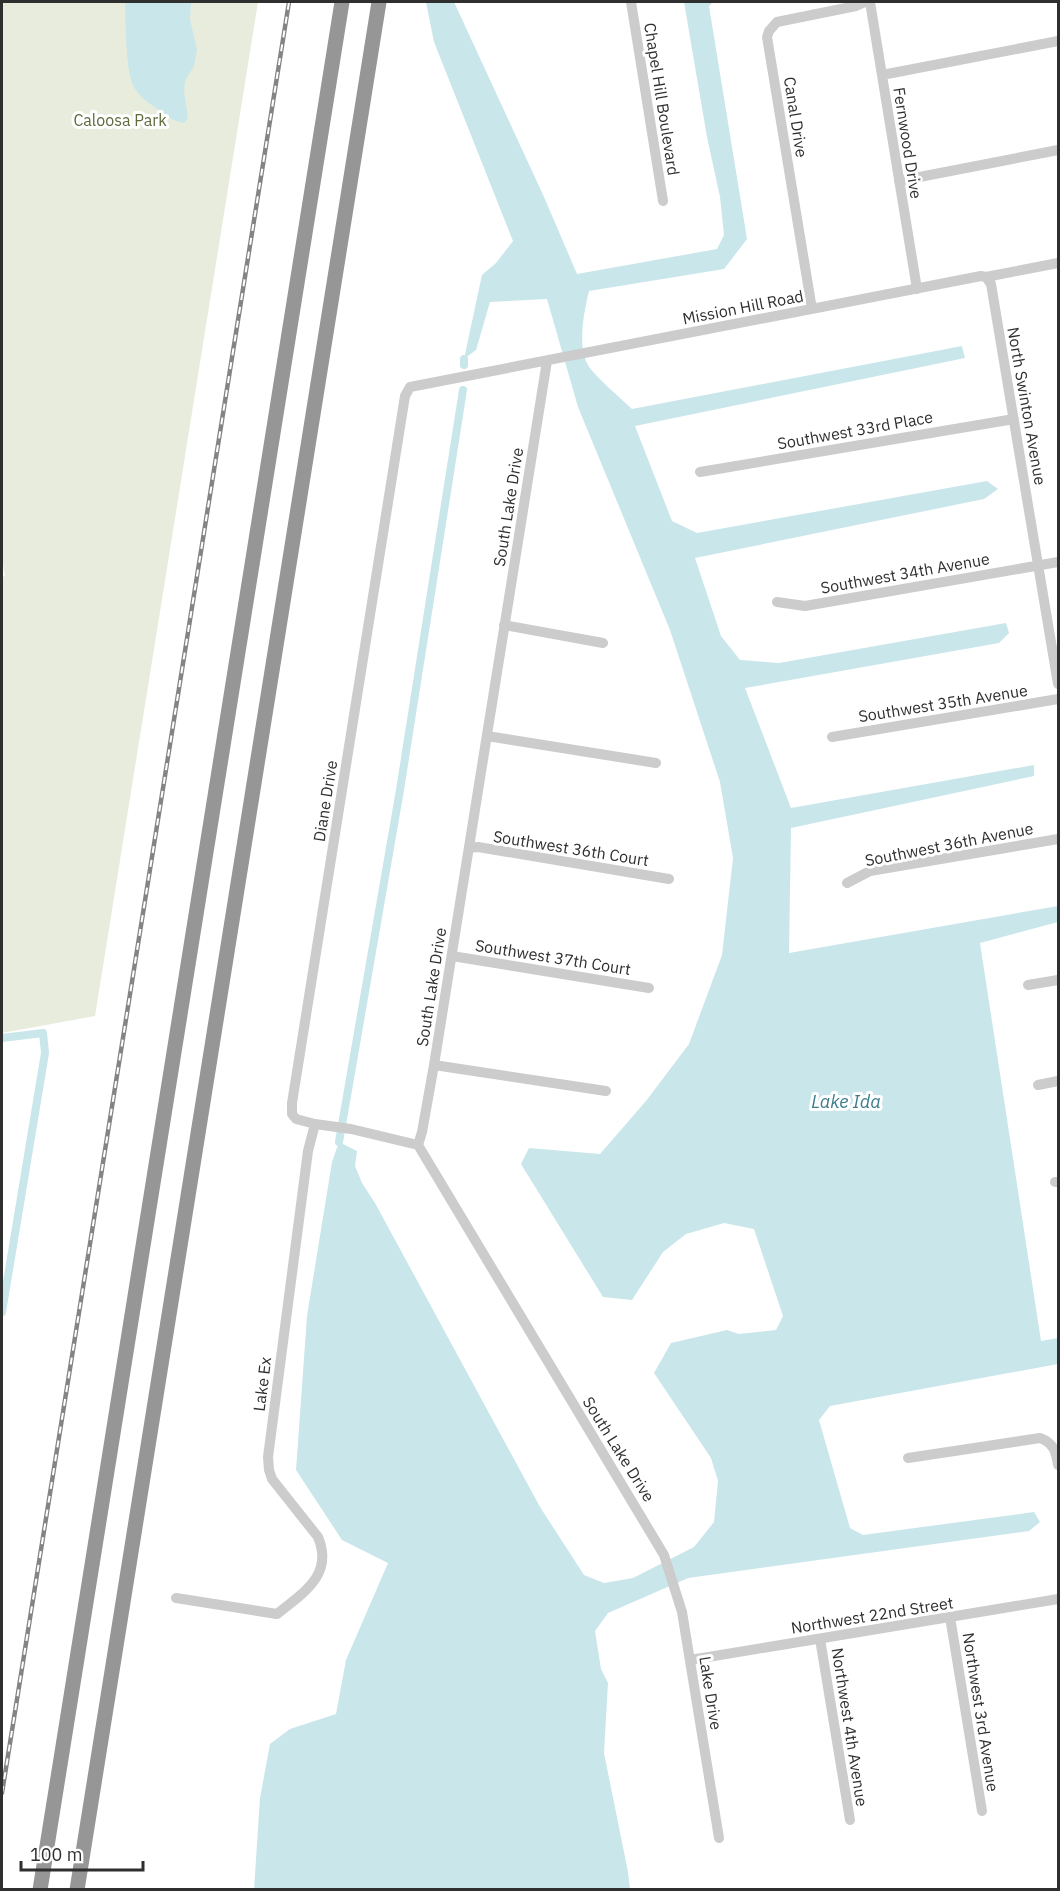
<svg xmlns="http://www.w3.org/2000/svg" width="1060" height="1891" viewBox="0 0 1060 1891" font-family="'IBM Plex Sans',sans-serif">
  <rect width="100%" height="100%" fill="#fff"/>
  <path fill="#e8ecdc" d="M2 2H258L95 1016 2 1033V577L5 576 2 559Z"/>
  <path fill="#c9e6eb" d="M125 2H191L190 19 197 50 194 66 185 81 184 92 188 118 184 123C173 121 164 115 156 108 148 102 140 97 135 89 125 74 126 22 125 2Z
    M426 2H454L544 197 577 274 717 249 724 235 720 197 707 137 684 2H713L709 6 747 239 724 269 589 291C584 311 577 347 588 365 594 376 622 399 632 409L962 346 965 358 635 426 672 521 697 533 987 481 998 489 984 499 695 558 721 636 740 660 779 663 1006 623 1009 633 999 643 745 688 791 808 1034 765V776L791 828 789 953 1058 906V922L980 943 1041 1341 1058 1338V1364L830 1406 819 1420 850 1528 863 1535 1034 1512 1040 1522 1029 1531 688 1578 608 1613 595 1631 601 1669 608 1683 604 1753 628 1872 630 1889 254 1890 260 1798 270 1744 290 1729 336 1714 346 1660 388 1563 342 1540 296 1470 307 1316 332 1162 339 1142 357 1151 355 1166 362 1183 375 1203 540 1507 584 1575 604 1583 633 1578 694 1547 714 1522 718 1481 711 1458 654 1373 671 1343 727 1330 739 1334 776 1330 783 1316 754 1229 724 1223 686 1234 663 1252 632 1300 603 1297 521 1164 529 1148 600 1154 646 1101 689 1044 722 955 733 858 720 782 670 630 578 407 547 299 490 302 476 350 464 359 482 275 496 263 513 241 434 42Z"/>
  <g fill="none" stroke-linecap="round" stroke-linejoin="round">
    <path stroke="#c9e6eb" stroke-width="8" d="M464 365V359
      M2 1038 43 1033 45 1053 2 1312
      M339 1142 400 790 463 390"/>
    <path stroke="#ccc" stroke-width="10" d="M631 2 663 201
      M870 2 917 289
      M882 75 1058 41
      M899 181 1058 150
      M986 277 991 284 1058 684
      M812 309 767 37 769 31 777 22 856 6 865 2
      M547 361 434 1065 422 1132 418 1145 664 1555 682 1612 719 1838
      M700 472 1014 419
      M777 602 805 606 1058 562
      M504 625 603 643
      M487 736 656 763
      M832 737 1058 699
      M469 848 478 847 669 879
      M847 883 870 871 1058 839
      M452 956 649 988
      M1028 985 1058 980
      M434 1065 606 1091
      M1038 1085 1058 1081
      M418 1145 351 1129 315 1124 296 1119 292 1114V1103L405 396 410 387 981 276 986 277 1058 263
      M1055 1182H1058
      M908 1458 1040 1438C1054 1443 1056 1452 1058 1465
      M176 1598 277 1614C303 1593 334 1575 318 1537L272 1479 269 1470 268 1457 308 1151 315 1124
      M950 1617 982 1811
      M820 1639 850 1820
      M690 1660 1058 1599"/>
    <path stroke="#969696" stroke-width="15" d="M40 1890 342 2
      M77 1890 379 2"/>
    <defs>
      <path id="rail" d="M2 1793 289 2"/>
    </defs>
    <use href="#rail" stroke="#848484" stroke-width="4.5"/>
    <use href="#rail" stroke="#fff" stroke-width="2" stroke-dasharray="7" stroke-linecap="butt"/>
  </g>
  <g text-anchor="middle" stroke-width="6" stroke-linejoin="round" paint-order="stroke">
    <g font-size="16" fill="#2f2f2f" stroke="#fff">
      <text transform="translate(662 99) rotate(81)" y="6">Chapel Hill Boulevard</text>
      <text transform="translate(796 117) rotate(81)" y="6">Canal Drive</text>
      <text transform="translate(908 143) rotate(81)" y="6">Fernwood Drive</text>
      <text transform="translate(743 307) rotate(-11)" y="6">Mission Hill Road</text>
      <text transform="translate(1027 406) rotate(80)" y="6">North Swinton Avenue</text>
      <text transform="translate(855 430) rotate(-10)" y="6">Southwest 33rd Place</text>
      <text transform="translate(508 507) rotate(-81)" y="6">South Lake Drive</text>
      <text transform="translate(905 573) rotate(-10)" y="6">Southwest 34th Avenue</text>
      <text transform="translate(943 703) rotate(-9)" y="6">Southwest 35th Avenue</text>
      <text transform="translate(325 801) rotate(-81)" y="6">Diane Drive</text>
      <text transform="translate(949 844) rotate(-11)" y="6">Southwest 36th Avenue</text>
      <text transform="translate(571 848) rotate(9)" y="6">Southwest 36th Court</text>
      <text transform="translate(553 957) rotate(9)" y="6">Southwest 37th Court</text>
      <text transform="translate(431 987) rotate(-81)" y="6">South Lake Drive</text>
      <text transform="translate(262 1384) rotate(-83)" y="6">Lake Ex</text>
      <text transform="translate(619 1449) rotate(58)" y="6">South Lake Drive</text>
      <text transform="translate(872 1615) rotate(-9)" y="6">Northwest 22nd Street</text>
      <text transform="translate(711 1693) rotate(81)" y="6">Lake Drive</text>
      <text transform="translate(981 1712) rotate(81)" y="6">Northwest 3rd Avenue</text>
      <text transform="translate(850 1727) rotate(81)" y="6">Northwest 4th Avenue</text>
    </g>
    <g font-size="16" fill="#5c6a3c" stroke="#fff">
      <text x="120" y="126">Caloosa Park</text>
    </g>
    <g font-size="18" font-style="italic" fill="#3b7d8a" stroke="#fff">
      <text x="846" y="1108">Lake Ida</text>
    </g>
  </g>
  <rect width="1060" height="1891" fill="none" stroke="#2f2f2f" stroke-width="6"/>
  <path d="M21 1861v9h122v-9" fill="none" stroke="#2f2f2f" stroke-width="3"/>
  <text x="30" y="1861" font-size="18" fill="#2f2f2f" stroke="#ffffff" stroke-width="4.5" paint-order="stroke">100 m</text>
</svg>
